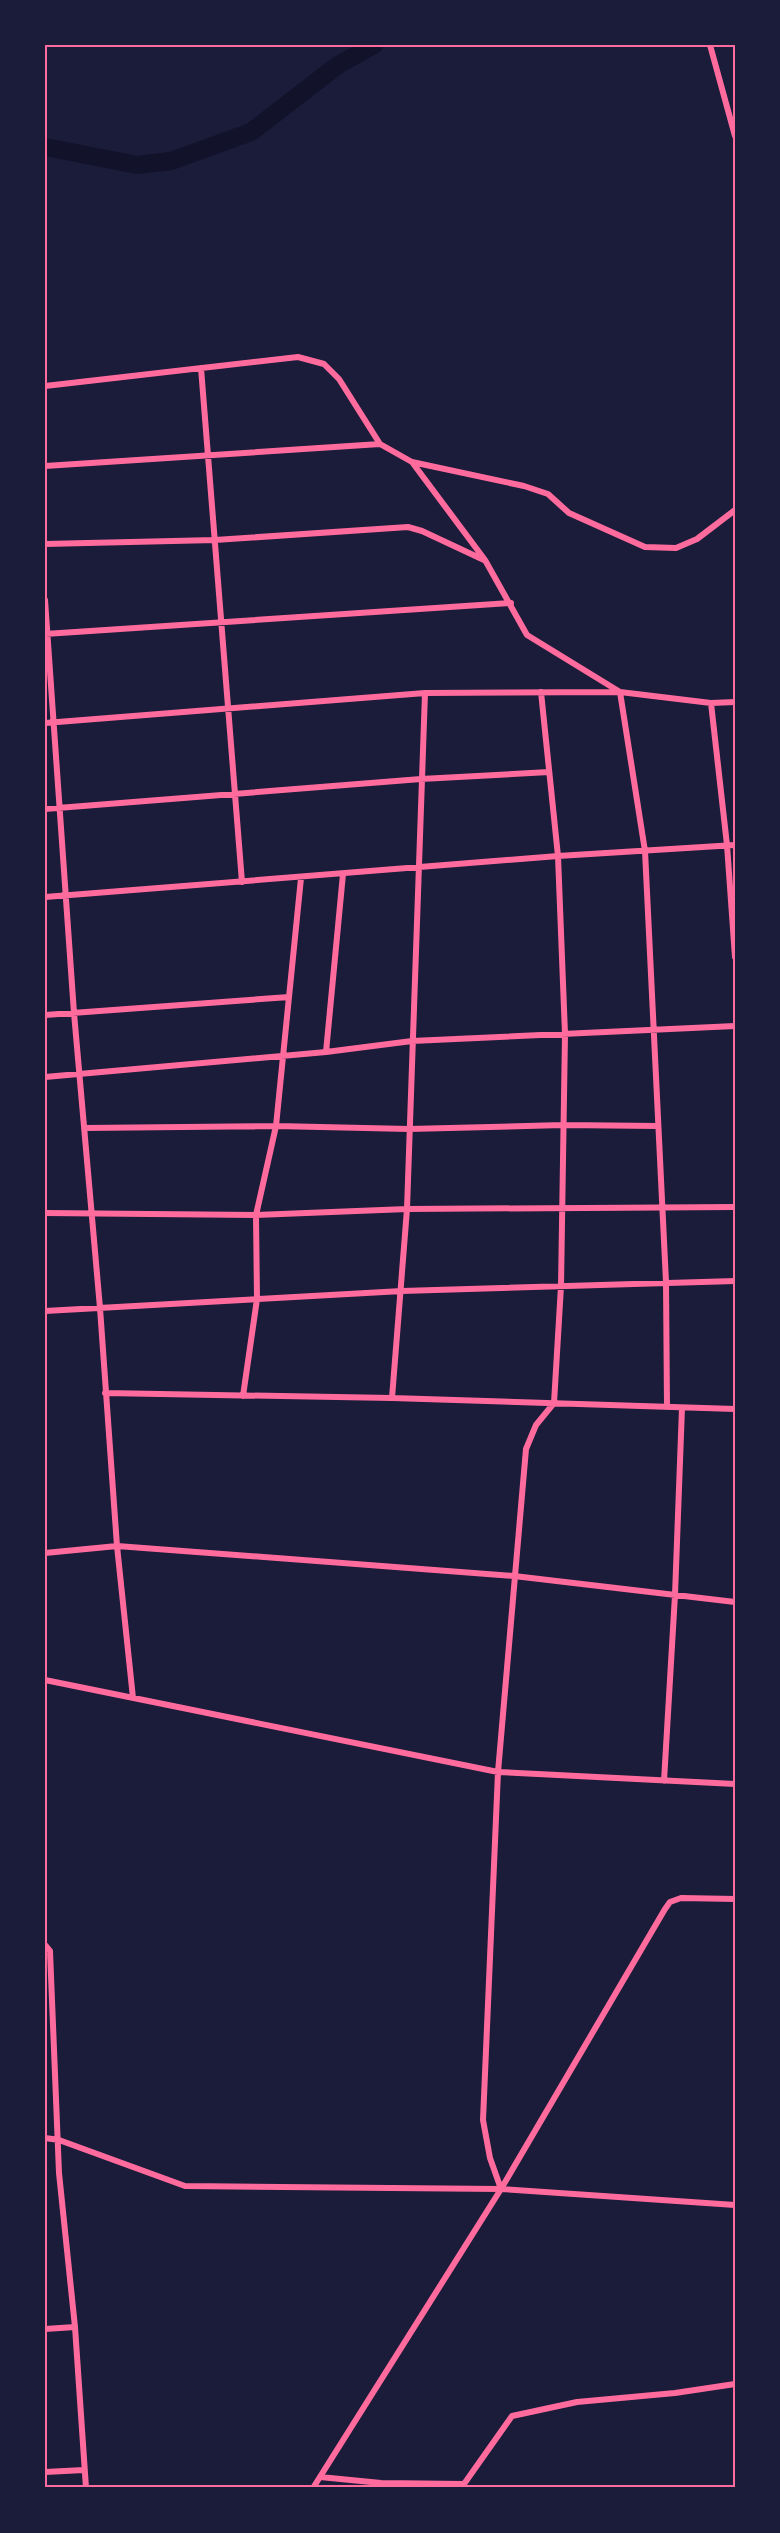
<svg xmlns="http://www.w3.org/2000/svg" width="780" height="2533" viewBox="0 0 780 2533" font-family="'Nunito Sans',sans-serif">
  <rect width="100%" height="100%" fill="#1b1b3a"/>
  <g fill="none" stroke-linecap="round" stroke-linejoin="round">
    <path stroke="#12122b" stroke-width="18" d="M45 147 137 165 171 161 251 132 338 65 374 45"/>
    <path stroke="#ff6b9d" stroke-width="6" d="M710 45 735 136
      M201 368 242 882
      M45 386 298 357 324 364 339 379 380 444
      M412 462 524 486 548 494 569 513 645 547 676 548 697 539 735 510
      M45 466 380 444 412 462 485 560 527 635 620 692 645 851 666 1282 667 1407
      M45 544 215 540 408 527 422 531 484 560
      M45 600 74 1013 100 1308 117 1546 133 1698
      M45 634 511 603
      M711 703 727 845 735 957
      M45 723 425 693 620 692 711 703 735 702
      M45 809 421 779 549 772
      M45 897 558 856 735 845
      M45 1015 289 997
      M326 1052 343 874
      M45 1077 326 1052 412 1041 735 1026
      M84 1128 276 1126 409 1129 563 1125 658 1126
      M45 1213 256 1215 407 1209 735 1207
      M45 1311 402 1291 735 1281
      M105 1393 392 1398 735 1409
      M243 1396 257 1299 256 1215 276 1126 301 878
      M392 1398 407 1209 425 693
      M45 1553 117 1546 514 1576 735 1602
      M45 1680 498 1772 735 1784
      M664 1781 675 1595 682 1408
      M45 1945 50 1951 59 2173 75 2327 86 2488
      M45 2138 59 2140 185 2186 501 2189 735 2205
      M501 2189 490 2158 483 2120 498 1772 526 1449 536 1425 554 1403 561 1286 565 1034 558 856 541 692
      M45 2329 75 2327
      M45 2472 84 2470
      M320 2477 381 2483 464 2484 512 2416 577 2402 675 2393 735 2384
      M313 2488 501 2189 665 1909 670 1902 681 1898 735 1899"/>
  </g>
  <rect width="780" height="2533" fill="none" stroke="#1b1b3a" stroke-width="93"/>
  <rect x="46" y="46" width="688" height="2440" fill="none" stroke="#ff6b9d" stroke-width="2"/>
</svg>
